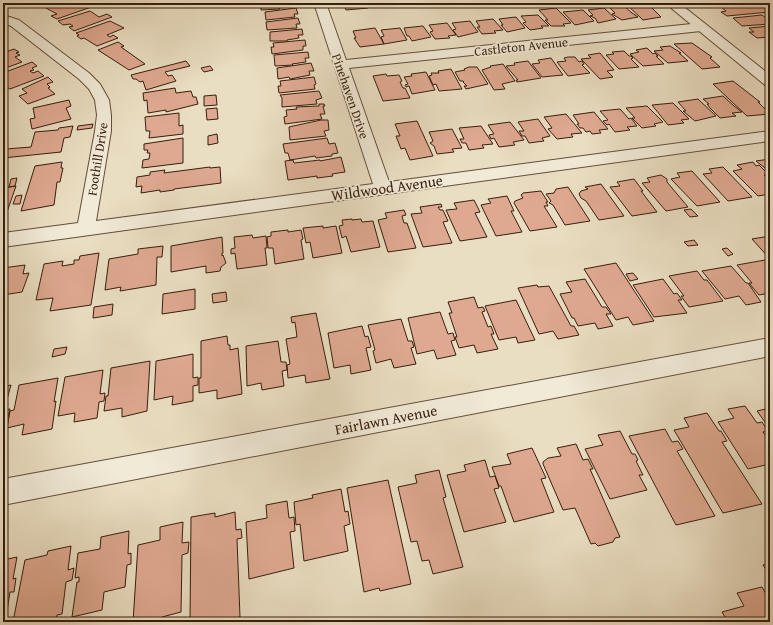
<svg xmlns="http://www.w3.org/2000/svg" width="773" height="625" viewBox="0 0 773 625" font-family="'Gentium Book Plus',serif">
  <rect width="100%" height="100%" fill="#eadec2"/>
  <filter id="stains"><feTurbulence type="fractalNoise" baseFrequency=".005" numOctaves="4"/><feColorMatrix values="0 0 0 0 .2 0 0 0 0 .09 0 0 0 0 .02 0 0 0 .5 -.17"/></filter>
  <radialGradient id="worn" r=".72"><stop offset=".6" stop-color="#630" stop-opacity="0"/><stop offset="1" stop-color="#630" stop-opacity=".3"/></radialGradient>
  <path fill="#dfa991" stroke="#371e0e" d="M61 3H94L97 5 57 19 51 16 57 14 46 8Z
    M263 3H293L294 4H290L291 7 279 8 280 9 261 10V6L263 5Z
    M343 3H365L368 8 346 10Z
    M625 3 648 4 661 17 643 20Z
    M709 3H745L714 6Z
    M751 4 755 7 766 6 769 7 770 12 727 16 721 12 726 11 721 7Z
    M624 6 632 13 638 17 622 20 612 14 615 13 609 7Z
    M296 8 298 14H294L295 17 266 20 265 12Z
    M556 8 571 23 563 24 565 26H551L545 20H548L539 10Z
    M604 8 616 19 598 23 595 18 590 16 593 15 588 10Z
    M583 10 594 21 575 25 563 12Z
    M90 11 99 17 107 14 112 17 74 31 69 27 73 26 70 24 63 25 58 21Z
    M538 15 549 26H541L543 28 530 30 523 23 526 22 521 16Z
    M762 15 770 21V24L742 26 733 18Z
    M516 17 525 28 507 32 501 25H503L499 19Z
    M298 18 300 24H296L297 28 267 30 266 22Z
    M493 19 503 30 494 31 496 33 482 34 477 27H480L476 21Z
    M110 21 124 28 107 35 110 37 113 35 118 38 97 46 84 38 81 39 77 36 79 35 76 33Z
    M470 21 478 32 458 37 453 30 456 29 452 23Z
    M447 23 456 35 448 36 450 38 435 39 430 32 433 31 429 25Z
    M423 26 431 37 412 41 409 36H407L404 28Z
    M770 26V37L757 38 749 32H754L749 28Z
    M375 28 384 44 360 47 354 38H356L353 31Z
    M400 28 407 40 384 44 381 37 384 36 381 30Z
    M302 29 303 35H298L299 38 287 40V41H270V32Z
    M305 40 306 46H303V50L272 54 271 47H274L273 43Z
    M118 42 124 46 121 47 145 64 129 70 98 50Z
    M692 43 712 57 710 58 720 67 702 69 674 44Z
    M670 46 681 53H679L688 61 668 63 654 51 663 50 660 47Z
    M647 48 653 54 655 53 658 56H656L664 64 643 66 630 54 639 52 636 50Z
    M14 49 19 52 16 53 20 55 15 57 22 62 3 69V53Z
    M624 51 629 56H631L633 58 631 59 639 67 619 69 606 55 614 54 612 52Z
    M308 52 309 58H305L306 62 292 64 293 65 275 66 274 55Z
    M600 53 614 70 607 71 613 77 600 79 581 59 591 58 588 55Z
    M568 57H575L579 62 582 61 584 64 582 65 590 73 568 76 557 62 566 61 564 58Z
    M551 58 563 75 542 77 532 64 540 63 538 60Z
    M186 61 190 66 165 72 168 76 172 75 176 81 146 90 143 81 140 82 136 79H133L131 75Z
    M528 61 541 78 517 82 516 80H518L506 66 515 65 514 63Z
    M32 62 37 66 32 68 34 70 30 71 33 73 38 71 44 76 10 89 5 86H3V73Z
    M311 63 314 71H309L310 75 290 79 289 77 278 79 277 68Z
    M503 64 515 81 502 84 505 89 494 90 482 70 491 67 490 66Z
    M210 66 213 70 204 72 201 68Z
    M469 67H477L488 84 466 89 464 86H467L463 82H464L463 81H460L455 72 465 70 464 69Z
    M451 69 462 89 439 91 436 84 433 85 429 76 432 75 431 73H439L438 71Z
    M426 72 435 90 412 94 409 86 406 87 405 85 408 84 404 77 412 76 411 74Z
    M386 74 387 76 399 75 402 81 400 82 403 88H405L410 98 383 101 373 76Z
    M48 77 53 82 47 84 50 87 48 88 55 94 28 104 19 96 27 93 22 89Z
    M314 77 316 84 314 85 315 89 279 93 278 86H281L280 81Z
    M733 81 760 102H758L770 114 747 116 713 84Z
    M175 88 176 93 191 91 193 97H196L198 104 166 112V110L148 113 147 100 144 101 143 93Z
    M319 91 322 98 316 100 317 104 282 107V98L280 95Z
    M216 95 217 105 204 106V96Z
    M723 96 734 106 742 112 732 113 736 116 720 118 710 108 707 104H709L703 99Z
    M698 99 716 116 695 121 683 111H686L678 102Z
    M69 100 71 106 66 108 71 119 32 129 30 119 35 118 33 108Z
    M673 103 689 119 681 120 684 123 668 125 652 105Z
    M319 104H324L325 106H323L325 114H320L322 119 285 124 284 117 287 116 286 110 297 109 296 107 319 106Z
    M647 106 663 122 654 124 656 126 642 128 632 118H635L626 108Z
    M217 108 218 119 207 120 206 109Z
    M620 109 629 119 631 118 637 126 627 127 630 130 615 132 609 124 607 125 603 121 608 120 600 111Z
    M594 112 608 129 599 130 601 133 592 134 590 131 586 132 583 128H580L577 124H579L573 115Z
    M179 113V126L183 125V134L149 138 150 131H146L145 117Z
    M566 114 582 133 571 134 573 137 557 139 548 129 552 128 544 117Z
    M538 119 550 136 542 138 544 141 529 143 525 136H522L519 131H524L518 122Z
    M321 120H328L329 130 324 131 326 136 290 140 289 127Z
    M417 121 433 156 410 160 405 148 401 149 396 136H400L395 124Z
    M510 122 524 140 513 142 515 145 499 147 494 138 491 139 489 135 494 134 488 125Z
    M93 124 92 128 77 130 78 126Z
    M73 126 70 137 64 138 61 152 3 158 6 149 31 147 35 132 58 130 59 128Z
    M481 126 493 144 482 145 484 148 469 150 466 143H462L460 139H464L459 128Z
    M452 129 462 148 452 149 454 152 437 154 434 146 430 143 433 141 429 132Z
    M217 134 218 143 208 145V136Z
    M183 138V163L142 168 143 160 149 159 150 153H147L148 150H144V144Z
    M327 138 329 144 335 143 338 153 332 154V156L316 158 315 156 290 160 288 153H285L283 144Z
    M341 157 345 172 332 174 333 176 317 178V176L288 180 285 161 293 160 294 163 320 160V161Z
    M770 159V172L756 161Z
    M62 162 61 168H63L60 182H57L54 205 21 211 35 166Z
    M753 162 756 166 759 165 768 174 764 175 770 181V194L758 196 733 171 742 169 737 165Z
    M210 167V168L220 167 221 183 174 189V190L160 192V190L141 193 142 186 136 187 137 177 150 175V172L165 170 164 173Z
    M723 167 752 197 728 201 703 174 712 173 709 169Z
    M692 171 720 202 697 206 671 179 680 177 677 173Z
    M661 175 667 179V182L688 207 666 211 642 183 650 182 647 178Z
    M17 178 15 186 9 187 11 179Z
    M634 179 643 191H641L657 212 632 216 610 187 620 186 617 182Z
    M601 184 624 216 599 220 586 201 581 198 579 194 581 191 588 189 585 187Z
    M16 186 7 212 3 213V188Z
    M568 187 590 221 565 225 553 205 549 203 551 201 546 194 554 193 556 189Z
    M541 191 548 202H546L548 206H544L557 227 530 231 514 203 515 201 523 198 521 195 523 193Z
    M22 195 20 204H13L16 196Z
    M507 196 514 211H511L522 232 496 236 481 205 491 203 488 199Z
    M474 200 480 212 475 213 487 237 460 241 446 210 457 209 454 203Z
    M441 204 442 207H438L440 210H443L448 221 443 222 452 243 423 247 411 214 422 213 420 207Z
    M691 209 698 216 690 217 684 210Z
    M404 210 406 215 402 216 404 223H407L416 248 388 252 378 220 387 218 385 213Z
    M352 219V220L361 219 362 222 373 221 380 247 351 252 346 236 342 238 339 226 343 225 342 220Z
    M323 226V228L336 226 342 253 313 258 310 242 306 243 303 228Z
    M288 230V232L301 230 303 239 301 240 304 259 275 264 273 248H268L267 237 271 236V232Z
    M252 235 253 238 266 236 267 248H265L267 265 237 269 235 253 231 254V249L235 248 234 237Z
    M770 236V259L752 239Z
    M222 237 223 253H222V256L223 255 226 263 221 267 220 271 206 273V266L171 272V246Z
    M694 240 698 245 688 246 684 242Z
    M163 246 162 257H157L156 285 120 291 121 287 105 290 109 259 138 254V249Z
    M727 248 733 254 728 256 722 249Z
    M99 253 91 305 50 311 53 298 36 300 44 264 63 261 62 266 74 264V260H79L80 256Z
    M765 260 770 266V293L759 295 749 283H752L737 265Z
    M616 263 654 321 633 325 628 317 616 320 584 269Z
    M25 265 23 274 29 273 22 292 3 295V268Z
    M731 266 746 283H748L761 302 746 305 739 296 725 299 702 271Z
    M697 271 704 280H707L723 301 689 307 681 296H684L669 276Z
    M633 273 638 279 630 281 626 274Z
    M585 279 602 307H606L611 314H606L613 326 598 329 595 323 578 326 574 318H572L560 294 572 292 566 282Z
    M663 279 674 294 677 293 682 300H678L687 313 654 317 633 285Z
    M537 285 538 287 549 286 571 326H574L579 335 558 339 553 331 539 334 518 288Z
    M195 289V309L162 314 163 294Z
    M226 292 227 301 213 303 212 294Z
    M474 297 478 308 483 307 485 311 482 312 488 327 491 326 494 334H491L498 349 477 353 474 345 459 348 455 337H457L449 313H452L448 302Z
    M516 300 535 340 518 343 516 337 499 340 485 306Z
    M113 304 112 315 93 318 94 307Z
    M440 312 448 334 453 333 455 340 451 341 456 355 437 359 434 350 417 354 408 318Z
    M316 313 330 379 306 383 305 375 288 378 287 365 290 364 286 339 297 337 295 322 292 323 291 317Z
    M401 319 408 341H412L414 347 411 348 416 364 394 368 391 359 376 363 373 351 375 350 368 325Z
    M362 326 365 337 368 336 371 347 366 348 371 370 351 374 350 365 334 368 328 333Z
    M227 336 228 345H230V350L238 348 242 394 217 399V390L199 393V378H201V341Z
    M278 341 281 362H286L287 370 282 371 284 386 262 390 261 383 247 386 246 346Z
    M67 347 65 354 52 357 54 349Z
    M193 354V378L198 377V385L193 386V401L172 405 173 396 154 400 156 361Z
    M150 361 147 411 122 417V408L104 411 106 396H108L111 368Z
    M103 370 100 394 105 393 104 401 99 402 97 418 74 422 75 413 58 416 65 377Z
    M58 378 54 402 56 401 52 429 22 435 24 424 7 428 10 411 14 410 19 385Z
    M11 385 4 410 10 409 8 418H3V387Z
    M745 406 757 423 762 422 768 431 763 432 770 442V464L748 469 718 422 734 418 728 409Z
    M770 408V429L757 411Z
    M707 413 719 431H721L727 441 722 442 762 504 723 513 674 430 689 427 684 418Z
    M665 429 672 442 678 441 683 449 677 451 715 516 676 525 629 436Z
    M620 431 632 454H635L638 460 636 461 643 475H639L647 490 610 499 585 449 603 445 598 435Z
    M576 444 583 460 588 459 593 469H590L620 537 615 538 613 542 598 546 595 543 591 544 575 508 563 510 543 464V462L548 458 561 456 557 448Z
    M532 448 546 478 541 479 554 512 514 522 501 486H499L492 467 511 464 507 454Z
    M485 460 490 477 495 476 499 488 494 489 506 522 464 532 447 475 466 471 464 465Z
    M439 470 446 497 443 498 463 567 433 574 429 560 422 561 417 541 411 542 398 487 417 483 415 475Z
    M388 480 411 584 380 591 379 588 364 592 347 488Z
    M341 489 345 512 348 511 350 524 344 526 348 551 304 561 300 524 296 525 294 502 313 498 312 495Z
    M287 501 289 518 294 517 295 531 290 532 294 568 249 579 246 522 267 518 266 505Z
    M235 512 236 530 241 529 242 538 237 539 240 617 216 622H190L191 517 215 513V517Z
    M183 522 182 543 189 542 188 553 182 555 181 612 162 617 161 622H133L138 545 160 540V527Z
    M129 531 128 554 131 553V564L127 565 125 587 104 592 102 610 72 617 77 582H79V577L75 578 78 553 100 549 101 537Z
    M71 546 68 570 74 568 72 580 66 582 62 614 57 615 56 622H13L25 560 47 555 48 551Z
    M17 557 13 579 16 578 14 592H10L6 617H3V560Z
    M770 563V576L763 565Z
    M762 587 770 601V622H728L722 612 744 606 737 593Z"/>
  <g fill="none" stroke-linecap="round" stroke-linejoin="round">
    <defs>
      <path id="minor" d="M314 3H326L346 60 701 23 705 24 707 27 705 30 701 31 349 68 389 182 770 131V141L3 247V233L78 223 95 131 97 115 95 100 89 89 79 79 11 26 3 23V15L19 20 89 73 100 84 109 100 111 115V131L96 221 373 184Z
        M770 338V356L3 505V479Z"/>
      <path id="tertiary" d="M665 3H679L770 75V86L765 85Z"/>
    </defs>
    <use href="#minor" stroke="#644e3b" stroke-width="2"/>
    <use href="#tertiary" stroke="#644e3b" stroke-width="2"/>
    <use href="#minor" fill="#f1ead7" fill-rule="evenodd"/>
    <use href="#tertiary" fill="#f1ead7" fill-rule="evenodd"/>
  </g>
  <g text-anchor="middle" stroke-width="3.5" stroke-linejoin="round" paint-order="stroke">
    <g font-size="13" fill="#371e0e" stroke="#f1ead7">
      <text transform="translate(521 46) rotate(-6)" y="5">Castleton Avenue</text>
      <text transform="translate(351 96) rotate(71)" y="5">Pinehaven Drive</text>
      <text transform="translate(97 159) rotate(-81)" y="5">Foothill Drive</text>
    </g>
    <g font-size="15" fill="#371e0e" stroke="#f1ead7">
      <text transform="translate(387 188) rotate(-8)" y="5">Wildwood Avenue</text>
      <text transform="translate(386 420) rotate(-11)" y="5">Fairlawn Avenue</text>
    </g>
  </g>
  <rect width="773" height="625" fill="none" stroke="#eadec2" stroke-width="16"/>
  <rect x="4" y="4" width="765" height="617" fill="none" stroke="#371e0e" stroke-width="2"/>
  <rect x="8" y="8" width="757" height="609" fill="none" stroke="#371e0e"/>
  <rect width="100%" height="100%" filter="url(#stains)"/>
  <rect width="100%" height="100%" fill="url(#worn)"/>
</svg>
